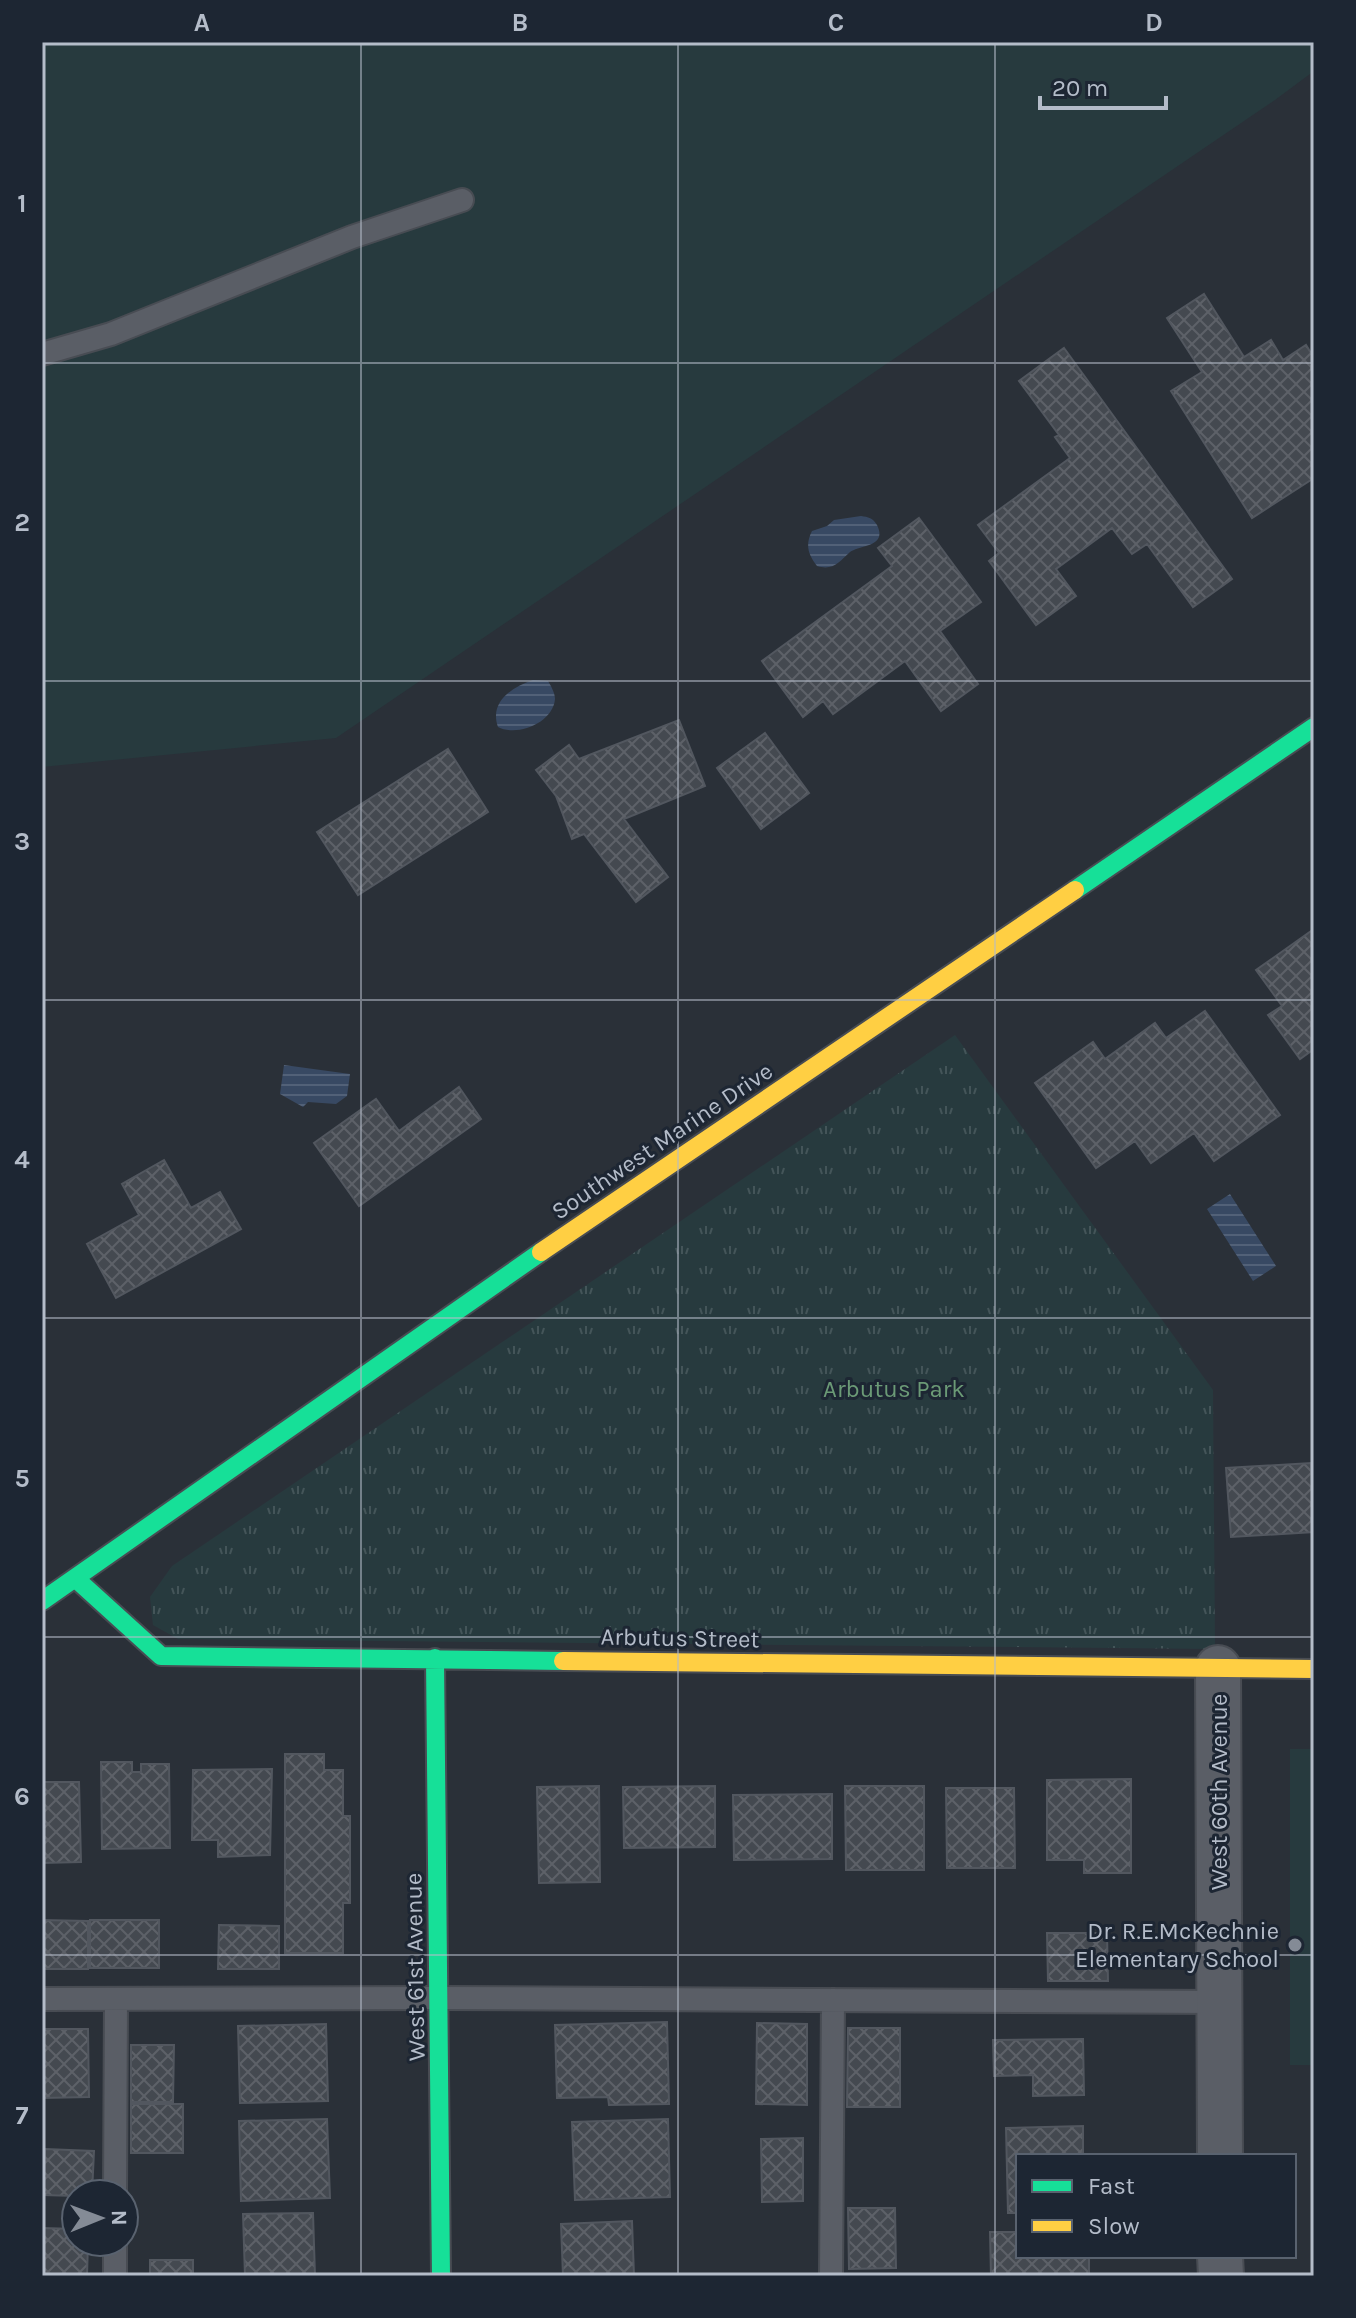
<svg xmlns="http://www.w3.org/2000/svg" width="1356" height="2318" viewBox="0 0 1356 2318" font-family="Karla,sans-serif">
  <defs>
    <pattern id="park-tufts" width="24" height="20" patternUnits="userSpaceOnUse" patternTransform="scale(2)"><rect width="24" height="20" fill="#273a3e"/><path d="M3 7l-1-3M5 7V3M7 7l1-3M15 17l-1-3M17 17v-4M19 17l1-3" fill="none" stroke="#445559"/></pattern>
    <pattern id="water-rules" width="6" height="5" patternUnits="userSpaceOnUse" patternTransform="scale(2)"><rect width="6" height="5" fill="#384963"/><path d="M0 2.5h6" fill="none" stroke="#526178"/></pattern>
    <pattern id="building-cross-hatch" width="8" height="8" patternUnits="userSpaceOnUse" patternTransform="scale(2)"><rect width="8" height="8" fill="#444950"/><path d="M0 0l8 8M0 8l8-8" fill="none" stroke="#5d6168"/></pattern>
  </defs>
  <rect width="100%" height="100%" fill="#2a3038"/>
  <path fill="#273a3e" d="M42 42H1314V71L1275 100 336 738 42 767Z
    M1290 1749H1314V2065H1290Z"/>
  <path fill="url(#park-tufts)" d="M955 1035 1213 1390 1215 1649 178 1639 153 1625 150 1597 172 1566Z"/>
  <path fill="url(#water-rules)" d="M861 516C868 517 873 518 877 525 888 547 859 545 850 552 839 562 833 571 817 566 808 554 805 545 812 531L827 526 834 520Z
    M533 680 548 681C551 686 555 693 555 699 553 723 517 737 498 727 489 702 512 687 533 680Z
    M284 1065 350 1074 347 1096 336 1104 308 1102 303 1107 280 1094Z
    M1230 1194 1276 1266 1253 1281 1207 1209Z"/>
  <path fill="url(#building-cross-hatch)" stroke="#52575f" stroke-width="2" d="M1204 294 1244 357 1271 340 1283 360 1306 345 1314 358V478L1252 518 1171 391 1202 372 1167 318Z
    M1064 348 1232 579 1193 607 1147 544 1132 554 1112 528 1056 569 1076 596 1036 625 989 561 999 553 978 525 1070 458 1055 437 1059 435 1019 381Z
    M919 518 981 602 940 631 978 684 941 711 905 661 833 714 823 701 803 717 762 661 892 566 878 548Z
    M679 720 705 786 624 819 668 877 636 902 584 834 572 839 556 796 536 770 569 745 579 759Z
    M765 733 809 793 761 829 717 768Z
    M448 749 488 812 358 895 317 832Z
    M1314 929V1049L1300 1059 1268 1015 1282 1006 1256 970Z
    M1205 1011 1280 1115 1214 1161 1194 1133 1151 1163 1135 1141 1096 1168 1035 1083 1093 1042 1105 1059 1155 1023 1166 1038Z
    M459 1087 481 1119 359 1206 314 1143 376 1099 399 1131Z
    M164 1160 191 1208 220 1192 241 1229 116 1298 87 1244 139 1215 122 1184Z
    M1311 1463 1314 1532 1231 1537 1226 1468Z
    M285 1754H324V1770H343V1816H350V1903H343V1953H285Z
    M101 1762H132V1772H141V1764H169L170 1848 102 1849Z
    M272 1769 270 1855 218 1857V1840H192L193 1770Z
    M1131 1779V1873H1084V1860H1047V1780Z
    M42 1782H79L81 1862 42 1863Z
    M599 1786 600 1882 539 1883 537 1787Z
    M715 1786V1847L624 1848 623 1787Z
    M845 1786H924V1870H846Z
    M946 1788H1014L1015 1868H947Z
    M832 1794V1859L734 1860 733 1795Z
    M42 1920 88 1921V1969H42Z
    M90 1920H159V1968H90Z
    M219 1925 279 1926V1969H218Z
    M1047 1933H1107L1108 1981H1048Z
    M667 2022 669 2104 609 2105 608 2097 557 2098 555 2025Z
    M757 2023 807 2024V2105L756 2104Z
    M326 2024 328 2101 240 2103 238 2026Z
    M848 2028H900V2107H847Z
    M42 2029H88L89 2097 42 2098Z
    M1083 2039 1084 2095 1033 2096V2075L994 2076 993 2040Z
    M131 2045H174L173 2102H131Z
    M131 2104H183V2153H131Z
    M327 2119 330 2198 241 2201 239 2121Z
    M668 2119 670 2197 575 2200 572 2122Z
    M1083 2126V2156H1018V2213H1008L1006 2128Z
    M803 2138V2201L762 2202 761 2139Z
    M45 2149 94 2151 92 2194H76V2196L43 2195Z
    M848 2208H895L896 2268 849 2269Z
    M313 2213 315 2276H245L243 2214Z
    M632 2221 634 2276H563L561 2224Z
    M42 2228 76 2229V2242H88L87 2276H42Z
    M990 2232H1018V2256H1089V2276H991Z
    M150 2260H193V2276H150Z"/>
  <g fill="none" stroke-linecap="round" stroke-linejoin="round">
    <defs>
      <path id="lane" d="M42 354 111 334 352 237 462 200
        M42 1999 439 1998 1220 2002
        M115 2194 116 2000
        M115 2276V2242
        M831 2276 833 2000"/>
      <path id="street" d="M1218 1668 1220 2156
        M1220 2256 1221 2276"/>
      <path id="fast" d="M1075 890 1314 727
        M75 1578 161 1656 563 1661
        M42 1601 541 1252
        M435 1658 441 2276"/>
      <path id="slow" d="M541 1252 1075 890
        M563 1661 1314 1669"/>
    </defs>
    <use href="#lane" stroke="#484c53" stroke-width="26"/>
    <use href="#street" stroke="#484c53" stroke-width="48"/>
    <use href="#fast" stroke="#484c53" stroke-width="22"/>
    <use href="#slow" stroke="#484c53" stroke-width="22"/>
    <use href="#lane" stroke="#5a5e66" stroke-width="22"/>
    <use href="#street" stroke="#5a5e66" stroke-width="44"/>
    <use href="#fast" stroke="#16e098" stroke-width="18"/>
    <use href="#slow" stroke="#ffcf43" stroke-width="18"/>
  </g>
  <path fill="none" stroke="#b4bcc9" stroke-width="2" stroke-opacity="0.55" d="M361 42V2276M678 42V2276M995 42V2276M42 363H1314M42 681H1314M42 1000H1314M42 1318H1314M42 1637H1314M42 1955H1314"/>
  <circle fill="#848b96" stroke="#1d2633" stroke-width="3" cx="1295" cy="1945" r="8"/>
  <g text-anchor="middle" stroke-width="6" stroke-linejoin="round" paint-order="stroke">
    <g font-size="24" fill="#b4bcc9" stroke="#1d2633">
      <text transform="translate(662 1141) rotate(-34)" y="8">Southwest Marine Drive</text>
      <text transform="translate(680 1638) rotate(1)" y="8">Arbutus Street</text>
      <text transform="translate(1219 1792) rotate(-90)" y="8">West 60th Avenue</text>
      <text transform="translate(415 1967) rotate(-91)" y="8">West 61st Avenue</text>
    </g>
    <g font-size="24" fill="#6b9a76" stroke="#1d2633">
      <text x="894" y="1397">Arbutus Park</text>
    </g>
    <g font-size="24" fill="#b4bcc9" stroke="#1d2633" text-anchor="end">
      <text x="1279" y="1939">Dr. R.E.McKechnie<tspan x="1279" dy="28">Elementary School</tspan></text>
    </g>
  </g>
  <rect width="1356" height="2318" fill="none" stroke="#1d2633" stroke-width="88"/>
  <rect x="1016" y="2154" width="280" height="104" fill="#1d2633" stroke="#59626f" stroke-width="2"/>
  <rect x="1032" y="2180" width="40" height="12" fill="#16e098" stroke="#59626f" stroke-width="2"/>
  <text x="1088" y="2194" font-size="24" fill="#b4bcc9">Fast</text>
  <rect x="1032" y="2220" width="40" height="12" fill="#ffcf43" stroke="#59626f" stroke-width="2"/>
  <text x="1088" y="2234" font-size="24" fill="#b4bcc9">Slow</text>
  <g transform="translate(100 2218) rotate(89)"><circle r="38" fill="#1d2633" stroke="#59626f" stroke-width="2"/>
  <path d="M0-6L14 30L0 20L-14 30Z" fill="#848b96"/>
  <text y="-12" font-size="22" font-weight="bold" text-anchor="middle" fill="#b4bcc9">N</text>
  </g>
  <path d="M1040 96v12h126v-12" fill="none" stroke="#b4bcc9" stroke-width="4"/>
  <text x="1052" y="96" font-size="24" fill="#b4bcc9" stroke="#1d2633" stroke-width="6" paint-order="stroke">20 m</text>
  <rect x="44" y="44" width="1268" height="2230" fill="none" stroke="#b4bcc9" stroke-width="3"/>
  <g font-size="26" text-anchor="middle" font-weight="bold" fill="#b4bcc9">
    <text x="202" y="31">A</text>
    <text x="520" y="31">B</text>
    <text x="836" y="31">C</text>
    <text x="1154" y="31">D</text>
    <text x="22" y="212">1</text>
    <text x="22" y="531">2</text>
    <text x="22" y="850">3</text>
    <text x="22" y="1168">4</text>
    <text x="22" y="1487">5</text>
    <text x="22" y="1805">6</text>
    <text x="22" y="2124">7</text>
  </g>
</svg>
